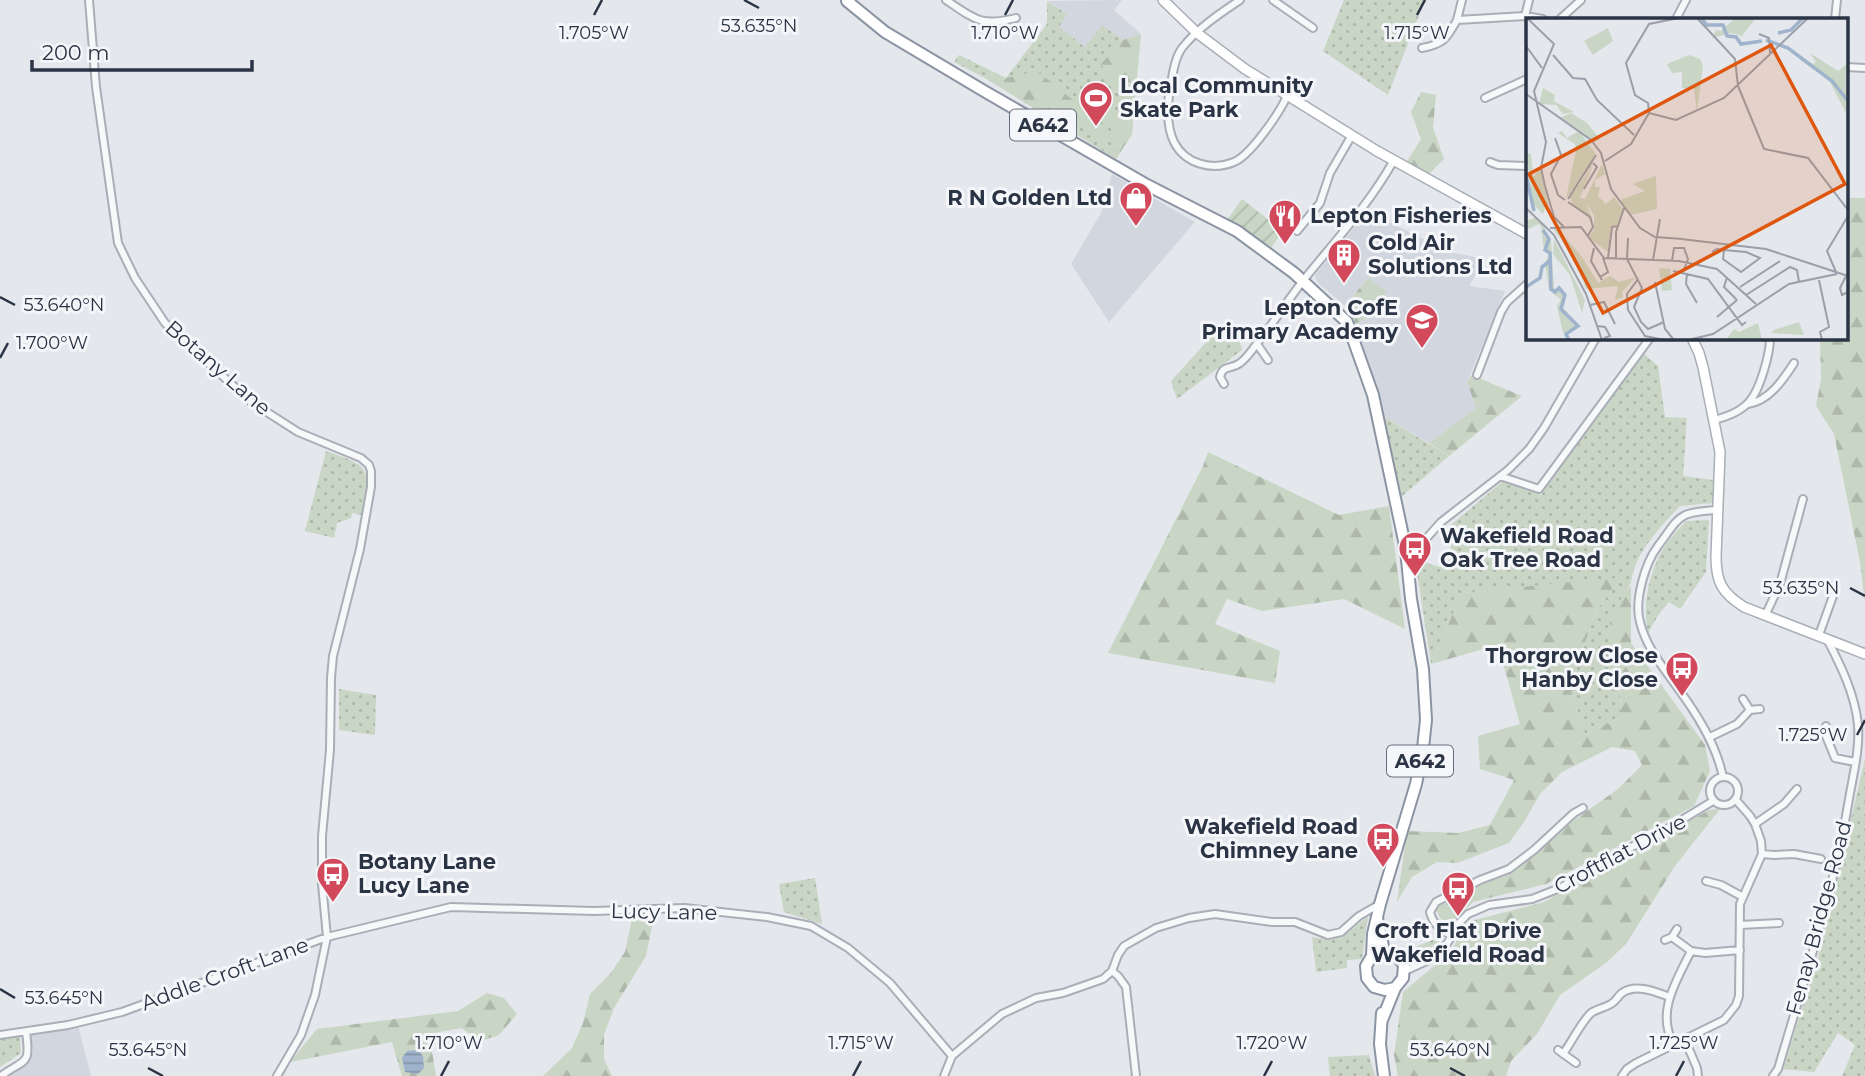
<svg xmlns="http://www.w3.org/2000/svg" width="1865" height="1076" viewBox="0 0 1865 1076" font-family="Montserrat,sans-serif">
  <defs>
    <pattern id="grass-dots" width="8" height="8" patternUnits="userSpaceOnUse" patternTransform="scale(1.75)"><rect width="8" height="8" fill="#c9d6c5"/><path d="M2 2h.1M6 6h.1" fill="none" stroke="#adb8ab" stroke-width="1.8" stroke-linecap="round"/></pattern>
    <pattern id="forest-firs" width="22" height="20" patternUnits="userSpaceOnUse" patternTransform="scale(1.75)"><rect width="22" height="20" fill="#c9d6c5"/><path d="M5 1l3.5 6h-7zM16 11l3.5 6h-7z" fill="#adb8ab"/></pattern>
    <pattern id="garden-furrows" width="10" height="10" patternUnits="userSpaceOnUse" patternTransform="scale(1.75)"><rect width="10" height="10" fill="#c9d6c5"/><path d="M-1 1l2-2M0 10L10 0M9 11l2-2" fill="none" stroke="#adb8ab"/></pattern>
    <pattern id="water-rules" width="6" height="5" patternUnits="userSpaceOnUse" patternTransform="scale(1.75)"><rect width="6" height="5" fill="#9fb4cc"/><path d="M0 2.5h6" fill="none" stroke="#8293a7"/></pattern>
  </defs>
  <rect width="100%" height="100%" fill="#e4e7ec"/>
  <path fill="#d2d6de" d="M1122 0 1114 10 1141 34 1123 40 1102 25 1086 47 1058 27 1067 14 1048 1Z
    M1112 174 1195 222 1109 322 1071 264 1101 213Z
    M1369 210 1383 219 1450 252 1485 259 1469 286 1505 291 1467 382 1476 408 1429 443 1383 416 1355 324 1379 312 1368 278 1345 306 1317 282 1315 275Z
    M78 1025 91 1076H5L26 1065 33 1052 30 1034Z"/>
  <path fill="url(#grass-dots)" d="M1344 0H1425L1388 95 1323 51Z
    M1047 1 1067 14 1059 27 1085 47 1102 25 1123 40 1102 64 1113 90 1135 100 1132 134 1116 159 985 78 954 62 959 55 1006 78 1047 24Z
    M1221 326 1236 328 1242 350 1177 399 1171 381Z
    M1643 353 1658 366 1665 417 1687 418 1683 476 1713 480V503L1680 506C1664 523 1644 544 1635 566 1631 576 1633 584 1625 592L1609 646 1620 677 1621 718 1585 734 1570 687 1596 610 1622 578 1462 593 1431 664 1415 559 1439 567 1452 558 1450 537 1446 529 1502 482 1541 495Z
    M1383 416 1449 456 1400 498Z
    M326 451C372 467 370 467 362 515L352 513 351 518 337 523 334 538 305 531Z
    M1709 520 1706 572 1680 609 1669 602 1659 614 1648 633C1642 604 1649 572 1664 547 1670 538 1679 529 1686 521Z
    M339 689 376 695 375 735 339 730Z
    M1865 759V1076H1842L1855 1045 1838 1033 1814 1072 1783 1069 1819 954Z
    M815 878 822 924 784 912 779 884Z
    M1368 916 1362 959 1347 960V968L1316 972 1312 937C1343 942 1345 935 1368 916Z
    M1438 938 1440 940C1430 952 1417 954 1402 952Z
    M20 1037 21 1053 0 1067V1039Z
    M1369 1055 1375 1076H1330L1328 1057Z"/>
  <path fill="url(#forest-firs)" d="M1141 34 1135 100 1113 90 1101 64 1123 40Z
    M991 71 1006 78 1037 71 1073 100 1058 122 985 78Z
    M1421 92 1436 95 1433 128 1444 159 1428 175 1406 163 1421 139 1411 112Z
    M1134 110 1132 134 1116 159 1114 131 1090 114Z
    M1846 198H1865V603L1860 562 1834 434 1816 406 1821 379 1820 338H1846Z
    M1368 278 1386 291 1379 312 1355 324 1345 306Z
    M1471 375 1522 396 1449 456 1429 443 1476 408 1467 382Z
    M1208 452 1339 515 1389 506 1405 629 1344 599 1262 611 1227 599 1215 624 1280 651 1275 683 1108 653 1203 466Z
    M1623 577 1596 610 1570 687 1585 734 1621 718 1620 677 1609 646 1610 619 1625 592 1631 586V643L1705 745 1710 771 1694 806 1546 884 1473 902 1451 924 1441 919 1436 910 1440 906 1478 886 1508 875 1573 821 1618 789 1642 765 1635 751 1612 747 1562 772 1540 794 1524 822 1509 843 1457 863 1437 862 1412 877 1397 902 1407 831 1458 833 1490 825 1514 780 1480 769 1478 736 1520 724 1498 645 1431 664 1462 593Z
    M1720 809 1675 866 1626 944 1606 963 1560 995 1537 1034 1511 1061 1506 1076H1398L1394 1055 1403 992 1452 951 1459 935 1471 921 1544 902 1709 810Z
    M655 912 646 956 614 1008 604 1035V1059L612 1076H543L572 1048 583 1023 590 994 610 974 625 952 633 914Z
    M487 993 504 998 517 1014 499 1035 481 1041 461 1028 429 1034 436 1076H402L392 1042 290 1062 317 1029 458 1011Z"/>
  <path fill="url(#garden-furrows)" d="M1242 199 1283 231 1271 248 1227 220Z"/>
  <path fill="#c9d6c5" d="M1074 101 1088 111 1081 121 1067 111Z
    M1089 115 1111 132 1104 141 1082 124Z"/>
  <path fill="url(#water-rules)" d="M418 1050 423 1056 424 1068 418 1074 405 1072 402 1058 407 1051Z"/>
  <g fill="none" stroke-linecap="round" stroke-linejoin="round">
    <defs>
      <path id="street" d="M89 0 96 87 118 243 135 278 165 323 251 402 298 432 361 458 369 465 371 471V487L360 549 333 656 331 678 330 750 322 836V884L327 937 315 995 301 1035 277 1076
        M946 0C974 19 981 27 1016 18
        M1240 0C1219 14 1198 28 1182 48 1175 58 1173 72 1171 84 1167 101 1166 126 1174 142 1185 164 1212 171 1234 162 1251 155 1280 112 1287 96
        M1273 0 1313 28
        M1525 16 1529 0
        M1560 19 1581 0
        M1676 19 1686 0
        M1835 19 1837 0
        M1457 20 1462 0
        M1422 48C1444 44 1447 38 1457 20L1525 16 1543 19
        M1846 67 1865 68
        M1485 98 1527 79
        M1490 162 1498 165 1527 166
        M1297 231 1320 203 1330 173 1352 135
        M1257 344 1268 360
        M1477 375 1501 312 1507 302 1527 284
        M1224 384 1220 377C1223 364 1231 370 1240 363 1247 358 1253 349 1258 342 1275 321 1289 298 1306 277 1337 239 1370 203 1394 160
        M1748 404C1769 401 1783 380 1794 363
        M1714 420C1726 417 1741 411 1749 402 1760 390 1770 354 1770 338
        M1500 476 1539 489 1650 338
        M1718 510C1678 512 1681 515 1658 546 1645 563 1634 601 1640 622 1646 647 1663 667 1677 687 1697 714 1716 744 1723 777
        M1407 560 1441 522 1508 470 1529 449 1544 428 1596 338
        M1765 616 1780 584 1803 499
        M1819 635 1833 596
        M1743 699 1750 710
        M1826 726V736L1835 758 1855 762
        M1710 737 1737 724 1750 710 1760 709
        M1710 791a14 14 0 1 1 28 0a14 14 0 1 1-28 0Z
        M1755 824 1784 804 1797 789
        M1762 854 1774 855 1794 854 1821 859
        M1706 881 1721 885 1743 897
        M1740 925 1779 923
        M1451 935C1440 930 1433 924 1430 912L1436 902 1480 880 1509 869 1534 850 1574 813 1583 808
        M1672 937 1691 951
        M1665 940 1672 937 1677 929
        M1401 959 1422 960
        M1112 971 1118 976 1126 987 1136 1076
        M1405 971 1433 958 1441 951 1448 942 1458 924 1468 914 1489 905 1532 899 1560 888 1614 855 1655 836 1713 801
        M0 1035 68 1025 122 1012 327 937 451 907 594 911 684 908 767 917 811 926 848 948 890 983 952 1056
        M1685 1040 1697 1068 1698 1076
        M1674 1044C1655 1013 1677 980 1691 951L1705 953 1740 950
        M1558 1050 1576 1063
        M1563 1054C1571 1043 1582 1021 1591 1013 1597 1009 1604 1008 1611 1004 1616 1001 1618 996 1622 993 1636 983 1656 992 1670 997
        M1 1076C25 1058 31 1067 26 1032
        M944 1076 952 1056 1002 1014 1036 998 1063 993 1103 979 1112 971 1118 955 1124 946 1156 928 1189 918 1215 914 1272 922H1295L1328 935 1341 932 1359 916 1380 904
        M1622 1076 1627 1069 1636 1063 1724 1020 1736 1005 1739 996 1740 904 1762 854 1761 841 1755 824 1750 816 1736 800
        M1773 1076 1778 1069C1804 980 1834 891 1849 799 1853 775 1860 749 1858 725 1855 694 1841 666 1827 639"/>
      <path id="secondary" d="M1163 0 1197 33 1245 69 1377 151 1527 234
        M1692 338 1699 353 1703 367 1720 452 1716 557C1716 582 1722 593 1744 607L1865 654"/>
      <path id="highway" d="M847 1 885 32 984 91 1147 185 1237 231 1294 273 1347 322 1373 395 1406 550 1411 599 1423 669 1426 720 1423 748 1416 784 1380 904 1373 934 1372 956 1366 966 1367 978 1374 987 1385 990 1395 988
        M1377 918 1384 951
        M1372 956 1380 952H1391L1396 955 1404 965 1403 978 1395 988 1382 1020
        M1382 1013 1380 1044 1384 1076"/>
    </defs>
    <use href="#street" stroke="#a9aeb7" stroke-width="10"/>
    <use href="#secondary" stroke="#a9aeb7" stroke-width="12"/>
    <use href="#highway" stroke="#8b94a3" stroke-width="14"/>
    <use href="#street" stroke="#f7f8fa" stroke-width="6"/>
    <use href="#secondary" stroke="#fff" stroke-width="9"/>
    <use href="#highway" stroke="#fff" stroke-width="10"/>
  </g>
  <path fill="none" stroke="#2b3445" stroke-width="2.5" d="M744 0 759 8M594 15 602 0M1005 15 1013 0M1417 15 1425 0M0 297 15 305M0 358 8 343M1850 588 1865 596M1857 735 1865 720M0 989 15 998M148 1068 163 1076M1450 1068 1465 1076M441 1076 449 1061M853 1076 861 1061M1264 1076 1272 1061M1676 1076 1684 1061"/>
  <defs>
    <symbol id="stadium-pin" viewBox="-11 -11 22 30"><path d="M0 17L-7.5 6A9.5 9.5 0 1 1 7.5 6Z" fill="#d1495b" stroke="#f4f6f9"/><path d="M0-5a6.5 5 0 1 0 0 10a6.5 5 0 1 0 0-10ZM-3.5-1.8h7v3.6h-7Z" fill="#fff"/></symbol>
    <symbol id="shop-pin" viewBox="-11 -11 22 30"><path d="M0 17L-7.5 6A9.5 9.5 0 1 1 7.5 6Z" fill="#d1495b" stroke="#f4f6f9"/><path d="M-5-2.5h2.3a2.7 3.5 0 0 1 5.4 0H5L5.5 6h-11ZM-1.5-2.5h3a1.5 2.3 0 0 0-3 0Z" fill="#fff"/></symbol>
    <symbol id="restaurant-pin" viewBox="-11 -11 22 30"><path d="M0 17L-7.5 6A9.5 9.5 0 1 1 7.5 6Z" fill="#d1495b" stroke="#f4f6f9"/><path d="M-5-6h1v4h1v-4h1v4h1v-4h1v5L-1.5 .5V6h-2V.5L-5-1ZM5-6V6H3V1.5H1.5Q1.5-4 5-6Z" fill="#fff"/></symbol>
    <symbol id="building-pin" viewBox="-11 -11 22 30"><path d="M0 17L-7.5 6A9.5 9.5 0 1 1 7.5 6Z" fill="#d1495b" stroke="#f4f6f9"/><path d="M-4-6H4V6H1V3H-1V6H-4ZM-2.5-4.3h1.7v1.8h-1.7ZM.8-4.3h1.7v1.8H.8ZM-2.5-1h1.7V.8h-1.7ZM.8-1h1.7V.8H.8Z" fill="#fff"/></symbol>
    <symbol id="school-pin" viewBox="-11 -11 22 30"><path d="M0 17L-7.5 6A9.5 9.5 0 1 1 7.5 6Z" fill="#d1495b" stroke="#f4f6f9"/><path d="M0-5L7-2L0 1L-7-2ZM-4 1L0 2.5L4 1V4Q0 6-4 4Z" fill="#fff"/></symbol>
    <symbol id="bus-pin" viewBox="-11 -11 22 30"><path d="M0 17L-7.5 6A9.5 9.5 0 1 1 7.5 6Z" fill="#d1495b" stroke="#f4f6f9"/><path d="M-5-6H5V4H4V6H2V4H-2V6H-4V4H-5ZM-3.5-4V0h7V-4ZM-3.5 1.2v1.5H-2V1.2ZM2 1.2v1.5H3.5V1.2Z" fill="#fff"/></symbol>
  </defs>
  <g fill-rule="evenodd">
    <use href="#stadium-pin" x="1077" y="79" width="38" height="52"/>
    <use href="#shop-pin" x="1117" y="179" width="38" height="52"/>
    <use href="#restaurant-pin" x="1266" y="197" width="38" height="52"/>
    <use href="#building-pin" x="1325" y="236" width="38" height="52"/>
    <use href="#school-pin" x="1403" y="301" width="38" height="52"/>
    <use href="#bus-pin" x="1396" y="529" width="38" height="52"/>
    <use href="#bus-pin" x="1663" y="649" width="38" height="52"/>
    <use href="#bus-pin" x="1364" y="820" width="38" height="52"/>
    <use href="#bus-pin" x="314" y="855" width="38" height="52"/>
    <use href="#bus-pin" x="1439" y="869" width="38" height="52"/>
  </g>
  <g text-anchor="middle" stroke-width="6" stroke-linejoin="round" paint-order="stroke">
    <g fill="#f4f6f9" stroke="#676e7b" stroke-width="2">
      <rect x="1010" y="109.5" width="66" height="31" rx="5"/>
      <rect x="1387" y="745.5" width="66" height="31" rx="5"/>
    </g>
    <g font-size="19" font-weight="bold" fill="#2b3445">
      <text x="1043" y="132">A642</text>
      <text x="1420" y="768">A642</text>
    </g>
    <g font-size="21" font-weight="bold" fill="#2b3445" stroke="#f4f6f9" text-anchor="start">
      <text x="1120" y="93">Local Community<tspan x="1120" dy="24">Skate Park</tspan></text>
      <text x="1112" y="205" text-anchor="end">R N Golden Ltd</text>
      <text x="1310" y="223">Lepton Fisheries</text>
      <text x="1368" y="250">Cold Air<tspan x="1368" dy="24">Solutions Ltd</tspan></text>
      <text x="1398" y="315" text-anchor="end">Lepton CofE<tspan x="1398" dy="24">Primary Academy</tspan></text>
      <text x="1440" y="543">Wakefield Road<tspan x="1440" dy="24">Oak Tree Road</tspan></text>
      <text x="1658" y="663" text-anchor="end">Thorgrow Close<tspan x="1658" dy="24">Hanby Close</tspan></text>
      <text x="1358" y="834" text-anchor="end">Wakefield Road<tspan x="1358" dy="24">Chimney Lane</tspan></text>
      <text x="358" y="869">Botany Lane<tspan x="358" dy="24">Lucy Lane</tspan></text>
      <text x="1458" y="938" text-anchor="middle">Croft Flat Drive<tspan x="1458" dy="24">Wakefield Road</tspan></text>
    </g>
    <g font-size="21" fill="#2b3445" stroke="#f4f6f9">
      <text transform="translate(218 368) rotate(41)" y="7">Botany Lane</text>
      <text transform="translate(1620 854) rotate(-28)" y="7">Croftflat Drive</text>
      <text transform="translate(664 912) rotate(1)" y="7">Lucy Lane</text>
      <text transform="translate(1819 918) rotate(-75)" y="7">Fenay Bridge Road</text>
      <text transform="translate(225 974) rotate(-20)" y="7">Addle Croft Lane</text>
    </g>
  </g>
  <g transform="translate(1526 18)">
    <rect width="322" height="322" fill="#e4e7ec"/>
    <path d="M209 0 229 1 216 18 206 15 186 20 190 12 195 13ZM82 10 87 23 67 37 58 23ZM45 95 61 105 74 121 69 124 34 100ZM0 135 5 136 7 159 14 151 25 197 19 190 17 196 7 186ZM88 179 97 191 91 207 85 209 82 234 62 219 68 212V197L60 185 63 180 68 186 69 202ZM10 199 19 207 18 218 25 222 28 271 34 268 40 276 37 290 51 309 37 315 31 288 35 282 23 272 19 244 24 236 18 232 15 209 13 206 0 212V203ZM133 250 144 251 146 272 136 273Z" fill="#c9d6c5"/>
    <path d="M284 35 312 53 322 45V99L303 62 274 42 273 38 287 46 290 44ZM163 37 174 41 177 48 171 93 168 71 156 70V54L146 55 141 46ZM17 70 29 77 28 83 48 94 37 96 30 87 13 86ZM36 113 41 120 53 113 69 135 65 149 40 180 50 133 49 126 32 115ZM76 146 79 156 69 162V169H74L72 178 80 186 88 179 89 190 69 203 68 185 63 181 60 185 67 203 47 187 44 179 67 147 54 180 59 181ZM130 158 131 191 104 197 94 182 119 173 107 166ZM27 211H32L56 239 72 265 84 258 93 264 110 259 96 274 97 279 89 282 92 268 60 271 47 237ZM28 221 59 282 56 295 44 257 27 236ZM273 304 278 317 245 315 248 312ZM232 305 236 322H200L208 311 213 314Z" fill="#c9d6c5"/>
    <path fill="none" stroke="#9fb4cc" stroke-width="3.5" d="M176 1 181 7H197L201 18 210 19 215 26 236 23M252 15 265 12 277 0M240 22 262 30 306 63 322 83M0 157 8 193M17 212 23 221 19 232 24 235 25 271 29 274 33 270 39 277 35 291 52 308 40 316 43 322M0 269 14 260 16 249 25 242"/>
    <path fill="none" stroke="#9a9fa9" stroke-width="2" d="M1 0 28 26 8 73 20 124 15 150 19 168 28 199 38 209M171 0 209 41 212 68 238 131 282 140 322 192M233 16 243 20 244 35M0 28 16 50M27 37 47 60 59 61 71 82 108 117M0 76 65 122 75 135 85 171 114 210 129 219 157 221M123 95 150 102 198 80 282 0M29 120 35 137 25 156 32 177 39 182M79 143 105 126 123 95 122 85 109 77 100 45 123 6 153 0M58 171 71 149 67 145M42 181 70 137M42 184 64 199 67 209 61 219M0 190 28 217 60 276 76 322M24 210 55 209 78 240 153 243 191 251 230 286M155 221 240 231 322 258M68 230 65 243 76 262M186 234 191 231 198 232 220 234 234 240 215 254 197 241 198 232M82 240 86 209 91 208M90 241V214L98 190M101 241 116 270 108 289 115 304 122 311 138 304M101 241 102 220M127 242 134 201M146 243 148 230H158L162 241 157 254M147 253 182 261 216 307 220 304M310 254 301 233 322 198M161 255 160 266 171 285M320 258 314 270 316 277 322 274M74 259 82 254 77 240M201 259 198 269 211 282M112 261 101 276 102 292 119 318 139 322M293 262 303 309 294 314 296 322M129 264 139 311 148 322M214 269 254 243M220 277 264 249 271 252 273 264M64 287 78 284 89 306M191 299 211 282M71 308 79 309 84 318 78 320M162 322 187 316 263 266 311 256"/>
    <path fill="#df570f" fill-opacity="0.15" stroke="#df570f" stroke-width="3.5" d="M245 27 319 166 77 295 3 156Z"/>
    <rect width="322" height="322" fill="none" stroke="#2b3445" stroke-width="3.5"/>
  </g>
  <g font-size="18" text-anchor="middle" fill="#2b3445" stroke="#f4f6f9" stroke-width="6" stroke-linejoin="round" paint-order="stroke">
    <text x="759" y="32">53.635°N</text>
    <text x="594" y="39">1.705°W</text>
    <text x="1005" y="39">1.710°W</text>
    <text x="1417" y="39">1.715°W</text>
    <text x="64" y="311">53.640°N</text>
    <text x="52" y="349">1.700°W</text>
    <text x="1801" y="594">53.635°N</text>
    <text x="1813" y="741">1.725°W</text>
    <text x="64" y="1004">53.645°N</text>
    <text x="449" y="1049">1.710°W</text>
    <text x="861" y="1049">1.715°W</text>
    <text x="1272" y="1049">1.720°W</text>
    <text x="1684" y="1049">1.725°W</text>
    <text x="148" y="1056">53.645°N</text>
    <text x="1450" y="1056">53.640°N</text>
  </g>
  <path d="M32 60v10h220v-10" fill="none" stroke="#2b3445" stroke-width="3.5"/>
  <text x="42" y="60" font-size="21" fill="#2b3445" stroke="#f4f6f9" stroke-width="5" paint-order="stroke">200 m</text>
</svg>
